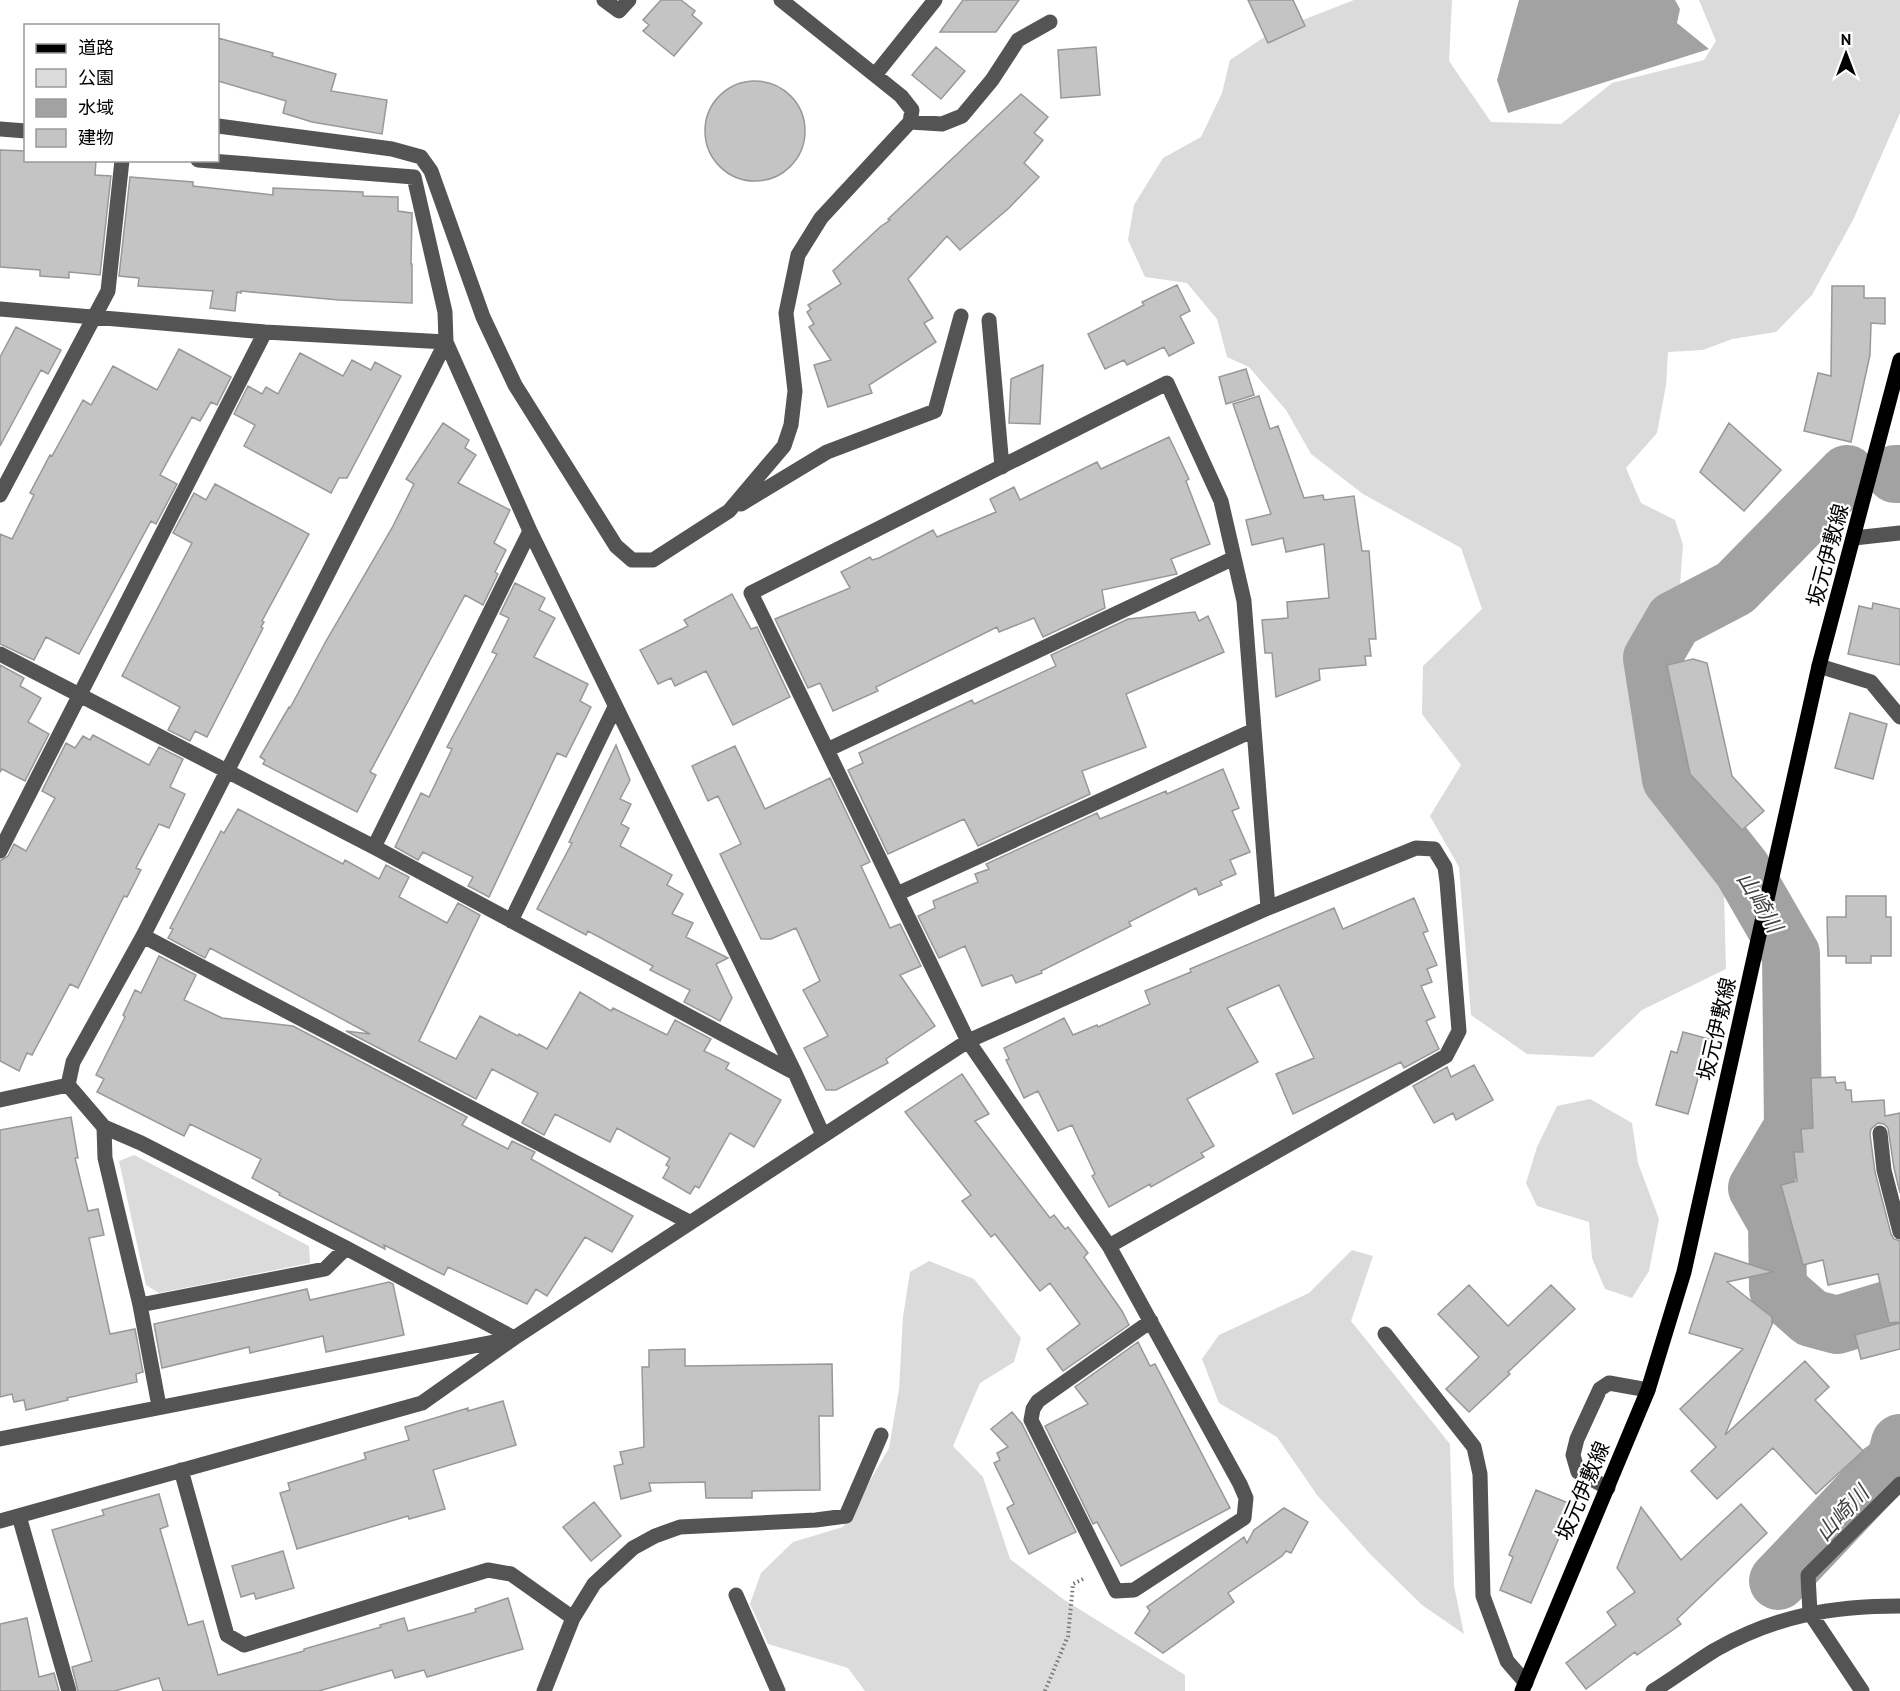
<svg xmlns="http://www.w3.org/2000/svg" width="1900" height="1691" viewBox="0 0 1900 1691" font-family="'PT Sans','Noto Sans JP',sans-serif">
  <rect width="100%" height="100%" fill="#fff"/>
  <path fill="#dbdbdb" d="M1354 0H1452L1449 61 1491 122 1561 124 1612 83 1704 60 1716 41 1699 0H1900V113L1853 220 1812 295 1776 332 1732 339 1703 350 1668 352 1666 385 1657 433 1626 468 1641 503 1675 520 1683 545 1680 586 1638 650 1632 706 1645 783 1708 840 1724 894 1726 969 1642 1010 1593 1057 1527 1054 1471 1015 1459 867 1430 816 1461 765 1422 714 1423 666 1482 609 1461 548 1363 494 1311 454 1286 410 1249 367 1227 357 1217 319 1187 283 1145 277 1128 240 1134 205 1163 158 1201 137 1222 93 1230 60 1272 32Z
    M1590 1099 1632 1123 1638 1163 1659 1219 1649 1271 1632 1298 1605 1289 1592 1258 1589 1222 1537 1206 1526 1183 1537 1147 1557 1106Z
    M134 1155 309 1246 310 1263 159 1293 146 1285 119 1161Z
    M1352 1250 1373 1256 1351 1321 1450 1444 1454 1586 1464 1634 1422 1605 1371 1555 1317 1495 1277 1437 1219 1403 1202 1359 1219 1335 1309 1293Z
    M929 1261 974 1279 1021 1338 1014 1362 980 1383 953 1446 983 1477 1010 1559 1063 1599 1185 1675V1691H865L848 1668 768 1644 750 1604 761 1573 793 1542 843 1527 889 1448 899 1389 903 1317 910 1272Z"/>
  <path fill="#a2a2a2" d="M1519 0H1675L1680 9 1677 23 1709 49 1508 113 1497 80Z"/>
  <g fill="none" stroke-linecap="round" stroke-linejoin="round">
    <path stroke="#a2a2a2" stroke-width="58" d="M1847 474 1735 588 1674 620 1652 658 1671 779 1742 869 1791 954 1793 1127 1757 1188 1777 1223 1778 1289 1811 1318 1837 1325 1900 1306
      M1895 474H1900
      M1778 1581 1880 1473 1895 1462 1900 1443"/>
  </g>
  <path fill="#c4c4c4" stroke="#989898" stroke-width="1.5" d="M661 0H681L695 11 692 15 702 23 674 56 643 31 649 25 643 20Z
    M963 0H1019L996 32H940Z
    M1248 0H1293L1305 26 1268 43Z
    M218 38 273 53 272 56 336 74 331 91 387 100 382 134 312 122 283 113 286 101 218 81Z
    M936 47 965 71 941 99 912 75Z
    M1096 47 1100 95 1061 98 1058 50Z
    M705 131a50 50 0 1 1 100 0a50 50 0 1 1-100 0Z
    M1021 94 1048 117 1034 133 1043 140 1024 163 1039 177 1009 208 960 250 947 236 908 279 933 318 924 323 936 342 869 385 872 393 828 407 814 365 831 360 809 327 814 324 807 312 811 309 808 305 841 284 833 271 880 227 890 220 888 219Z
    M0 150 26 151V160H96L95 175 111 176 100 275 69 272V278L40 276V270L0 267Z
    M130 177 193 182V186L273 195V188L363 192V196L398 197V211L412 213 411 264H412V303L339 300 241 291V293L237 292 235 311 210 308 213 291 138 286 139 278 119 276Z
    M1177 285 1190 311 1180 316 1194 343 1169 356 1164 347 1127 365 1124 360 1105 369 1088 334 1144 305 1142 302Z
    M1832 286H1864V298H1885V324L1871 323 1870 355 1851 442 1804 431 1818 373 1831 376Z
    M16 327 61 350 48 374 41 370 0 446V357Z
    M179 349 231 377 217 405 211 402 200 421 192 417 160 475 177 484 156 524 151 521 79 654 46 637 34 660 0 644V534L12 539 34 495 30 493 50 455 52 456 83 400 91 405 113 366 157 390Z
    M300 353 343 376 352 360 371 370 375 362 401 376 347 478H339L331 493 244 446 255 425 234 414 248 386 262 394 266 387 278 394Z
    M1043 365 1040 424 1009 423 1011 379Z
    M1246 369 1254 395 1226 404 1219 377Z
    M1259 396 1270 429 1278 426 1304 498 1323 495 1324 500 1354 496 1362 551H1369L1376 639H1369L1371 656H1365L1366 665 1319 669 1320 680 1276 697 1272 653H1265L1262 620 1288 618 1287 602 1329 598 1324 544 1286 552 1283 538 1252 545 1246 520 1271 514 1233 404Z
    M443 423 469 440 465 448 476 455 458 483 510 510 494 543 506 550 495 572 498 574 483 605 465 595 370 772 376 775 357 812 263 764 265 760 260 757 289 707 290 708 326 641 392 528 414 484 406 479Z
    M1729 423 1781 470 1744 511 1700 472Z
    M1169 437 1189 479 1186 481 1210 544 1171 559 1177 574 1102 590 1105 608 1043 637 1034 618 999 632 997 627 876 687 878 691 833 711 820 683 808 688 775 619 850 588 841 572 870 557 872 560 879 558 933 530 937 537 996 512 990 499 1014 487 1020 500 1097 462 1101 469Z
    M215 484 309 534 262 621 264 622 261 627 263 628 207 737 195 731 190 741 168 730 180 707 122 676 192 543 173 533 194 493 206 500Z
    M515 583 545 598 539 610 555 618 534 657 588 684 580 701 591 707 566 757 557 753 489 897 468 886 473 877 423 852 418 860 395 847 421 793 429 797 452 749 447 747 497 654 492 652 509 618 500 614Z
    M732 594 751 629 757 627 790 697 733 725 706 671 675 686 671 678 658 684 640 650 688 626 684 620Z
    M1873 603 1900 609V665L1848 654 1859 606 1872 609Z
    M1195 612 1199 621 1208 616 1224 652 1126 694 1146 747 1082 771 1090 794 978 846 964 819 888 854 848 770 863 763 859 753 972 700 974 704 1056 666 1051 655 1128 619Z
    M1693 659 1707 663 1732 776 1764 811 1742 830 1690 774 1667 665Z
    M0 665 24 678 20 686 41 698 28 722 49 734 25 781 2 769 0 772Z
    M1850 713 1887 724 1873 779 1835 768Z
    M93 735 149 765 159 747 183 759 170 787 185 794 169 828 159 824 136 868 141 870 127 897 124 896 78 988 70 984 32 1055 27 1053 19 1071 0 1061V861L8 856 14 844 26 851 55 798 42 791 66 743 75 748 83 736 90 740Z
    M616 745 630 780 620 799 631 804 621 824 629 828 620 846 672 875 667 885 683 894 672 914 693 923 686 937 728 958 716 964 732 998 720 1021 684 1002 690 990 650 970 653 966 588 931 586 935 537 909 572 843 569 842Z
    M735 746 765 809 830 778 870 862 861 866 890 928 900 924 921 966 900 975 935 1026 886 1059 888 1063 836 1090H826L804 1048 828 1036 803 990 820 981 796 928 771 939H761L720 854 741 844 718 796 708 801 692 766Z
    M1223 769 1239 808 1232 811 1250 852 1230 860 1236 874 1220 881 1222 885 1199 895 1196 888 1129 922 1131 926 1041 971 1042 973 1016 983 1012 975 982 986 965 946 939 958 918 916 935 908 933 901 978 882 975 874 989 869 986 864 1097 813 1100 819 1166 791 1167 794Z
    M238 809 343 864 345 860 379 879 386 865 409 877 399 897 447 923 458 903 480 915 419 1041 456 1059 480 1016 518 1036 519 1034 547 1049 580 992 611 1011 613 1008 667 1035 675 1020 711 1039 704 1051 729 1063 726 1069 781 1100 754 1147 730 1133 699 1188 695 1186 690 1194 663 1178 669 1167 666 1165 670 1158 617 1128 610 1142 555 1114 544 1135 522 1123 538 1093 492 1069 476 1099 346 1031 370 1034 210 948 205 958 168 938 173 929 170 928 221 831 224 833Z
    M1846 896H1886V917H1891V956H1871V963H1846V956H1828L1827 917H1846Z
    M1414 898 1428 931 1423 933 1437 965 1427 969 1432 982 1421 986 1435 1017 1426 1021 1439 1049 1404 1068 1401 1062 1293 1114 1276 1074 1314 1058 1279 985 1227 1008 1258 1062 1187 1099 1214 1146 1201 1153 1204 1157 1151 1187 1150 1184 1109 1207 1092 1176 1095 1174 1072 1125 1058 1131 1038 1091 1024 1098 1006 1060 1009 1059 1004 1048 1064 1018 1073 1035 1097 1025 1098 1027 1150 1004 1145 991 1191 972 1190 969 1334 908 1343 929Z
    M159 956 196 975 184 1000 222 1018 293 1026 467 1117 462 1125 508 1149 512 1141 535 1152 531 1159 633 1216 612 1252 585 1237 547 1296 536 1289 527 1304 448 1267 444 1275 384 1245 385 1249 279 1195 280 1193 252 1178 261 1159 190 1124 184 1136 97 1092 104 1079 96 1075 125 1017 123 1015 135 990 141 993Z
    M1683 1032 1709 1039 1688 1114 1656 1105 1671 1051 1677 1053Z
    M1474 1065 1493 1100 1456 1120 1453 1113 1434 1123 1413 1086 1447 1067 1451 1077Z
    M962 1074 989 1114 975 1121 1050 1218 1054 1215 1065 1229 1068 1227 1088 1253 1084 1257 1122 1311 1129 1325 1063 1371 1047 1349 1080 1324 1050 1283 1040 1291 995 1234 991 1237 962 1201 971 1195 905 1112Z
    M1835 1077 1836 1083 1845 1082 1846 1090H1851L1852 1102 1884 1100 1885 1116 1900 1113V1193L1894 1168 1888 1128 1884 1124 1878 1123 1871 1129 1870 1134 1875 1172 1891 1234 1894 1239 1900 1241V1322L1889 1323 1878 1274 1828 1285 1823 1260 1803 1265 1781 1185 1797 1181 1794 1152H1803L1801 1129 1813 1128 1811 1078Z
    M71 1117 78 1158H75L88 1211 98 1209 104 1235 89 1238 110 1334 135 1329 143 1372 136 1374 137 1382 67 1398 68 1400 26 1410 24 1400 14 1402 12 1394 0 1397V1130Z
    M1715 1253 1773 1272 1727 1282 1772 1317V1323L1773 1322 1725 1435 1805 1361 1829 1387 1815 1400 1863 1451 1816 1494 1773 1448 1717 1499 1691 1471 1716 1447 1680 1409 1743 1349 1689 1333Z
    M389 1282 393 1284 404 1335 326 1352 323 1336 250 1353 249 1347 162 1368 154 1324 307 1289 310 1300Z
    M1469 1285 1508 1326 1551 1285 1575 1309 1508 1372 1510 1374 1469 1412 1446 1389 1479 1357 1438 1314Z
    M1900 1323V1349L1861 1359 1855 1335Z
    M1138 1342 1150 1366 1155 1364 1230 1508 1121 1566 1097 1522 1093 1524 1045 1426 1088 1404 1075 1387Z
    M685 1349V1366L832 1364 833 1416H819L820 1490 752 1491V1498H706L705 1482 649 1483 651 1491 621 1499 614 1466 623 1464 620 1452 644 1447 642 1367H649V1350Z
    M503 1401 516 1445 433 1470 445 1509 409 1519 408 1516 297 1549 280 1493 290 1490 288 1483 366 1459 364 1453 409 1440 405 1427 468 1408V1411Z
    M1012 1412 1022 1424 1076 1532 1029 1554 1007 1508 1014 1504 994 1463 1000 1460 997 1453 1008 1447 991 1429Z
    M1536 1490 1573 1505 1531 1603 1500 1590 1513 1557 1509 1555Z
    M159 1494 168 1526 160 1529 188 1625 203 1621 218 1675 304 1651V1649L381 1627 380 1625 404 1618 408 1631 476 1612 475 1609 508 1598 523 1649 427 1677 424 1670 395 1678 392 1670 319 1691H163L159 1678 115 1691H78L72 1667 92 1661 52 1530 104 1515 102 1510Z
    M594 1502 621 1536 591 1561 563 1527Z
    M1741 1504 1767 1533 1677 1619 1681 1624 1637 1655 1635 1652 1586 1689 1566 1663 1616 1625 1607 1612 1635 1592 1617 1568 1641 1507 1681 1560Z
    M1284 1508 1308 1522 1291 1553 1286 1551 1282 1556 1228 1593 1234 1602 1163 1653 1135 1633 1150 1611 1147 1607 1244 1537 1247 1543 1254 1530Z
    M283 1551 294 1588 256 1599 254 1593 241 1597 232 1566Z
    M27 1618 39 1677 54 1673 59 1691H0V1624Z"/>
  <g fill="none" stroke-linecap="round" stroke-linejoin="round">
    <path stroke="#767676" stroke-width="4" stroke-dasharray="1.5 3" stroke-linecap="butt" d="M1045 1691 1068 1636 1073 1584 1085 1578"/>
    <path stroke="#545454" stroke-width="15" d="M604 0 619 11 629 0
      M875 75 935 0
      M910 122 942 124 962 116 992 80 1018 40 1050 22
      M218 126 392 149 421 157 431 171 483 317 515 385 616 546 632 560H653L729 511 784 446 791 425 795 391 786 313 798 255 821 218 910 122 912 110 901 96 781 0
      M0 129 26 131
      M198 160 414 177 445 312 446 342 530 531 795 1073 823 1135
      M0 309 265 332 446 342 143 936 73 1062 68 1085 104 1127 141 1143 346 1248 514 1338
      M989 320 1002 467
      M0 495 108 291 122 160
      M741 504 827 452 935 411 961 316
      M1854 538 1900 533
      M0 654 374 847 795 1073
      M1819 666 1871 682 1900 717
      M827 750 1234 558
      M374 847 530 531
      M0 851 265 332
      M897 894 1254 730
      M511 921 615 707
      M143 936 689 1222
      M0 1100 68 1085
      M104 1127 105 1158 140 1305 159 1406
      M1880 1133 1884 1170 1900 1232
      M140 1305 325 1269 346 1248
      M1151 1321 1038 1401 1033 1409 1031 1420 1116 1591 1134 1590 1244 1518 1246 1498 1240 1484 1109 1246 968 1041 751 593 1167 383 1221 501 1244 601 1268 908
      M1385 1334 1474 1447 1480 1474 1483 1596 1507 1661 1526 1683
      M0 1439 509 1339
      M181 1470 227 1635 244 1645 488 1570 511 1574 573 1618 544 1691
      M1608 1488 1578 1472 1573 1455 1577 1439 1600 1389 1609 1383 1648 1390
      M19 1516 69 1691
      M0 1521 422 1403 514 1338 968 1041 1268 908 1416 848 1434 849 1445 867 1447 882 1459 1031 1446 1056 1109 1246
      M736 1595 778 1691
      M573 1618 594 1584 633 1548 655 1536 680 1527 816 1520 846 1516 881 1435
      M1653 1691C1674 1678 1694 1663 1715 1650 1775 1616 1831 1606 1900 1606
      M1862 1691 1810 1613 1808 1575 1900 1484"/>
    <path stroke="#000" stroke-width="15" d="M1522 1691 1648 1390 1684 1272 1819 666 1900 360"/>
  </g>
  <g text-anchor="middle" stroke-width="4.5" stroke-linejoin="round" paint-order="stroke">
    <g font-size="21" fill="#000" stroke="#fff">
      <text transform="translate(1828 555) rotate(-75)" y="7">坂元伊敷線</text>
      <text transform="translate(1717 1029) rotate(-77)" y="7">坂元伊敷線</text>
      <text transform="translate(1583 1491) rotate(-67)" y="7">坂元伊敷線</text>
    </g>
    <g font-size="22" font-style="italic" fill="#434343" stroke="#fff">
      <text transform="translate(1760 902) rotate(59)" y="8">山崎川</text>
      <text transform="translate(1842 1513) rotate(-47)" y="8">山崎川</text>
    </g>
  </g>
  <rect x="24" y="24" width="195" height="138" fill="#ffffff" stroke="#999999" stroke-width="1.5"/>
  <rect x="36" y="44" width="30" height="9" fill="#000000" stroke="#999999" stroke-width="1.5"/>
  <text x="78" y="54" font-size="18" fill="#000000">道路</text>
  <rect x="36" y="69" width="30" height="18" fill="#dbdbdb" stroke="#999999" stroke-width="1.5"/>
  <text x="78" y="84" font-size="18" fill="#000000">公園</text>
  <rect x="36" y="99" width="30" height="18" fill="#a2a2a2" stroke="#999999" stroke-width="1.5"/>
  <text x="78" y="114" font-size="18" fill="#000000">水域</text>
  <rect x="36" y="129" width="30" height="18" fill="#c4c4c4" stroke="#999999" stroke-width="1.5"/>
  <text x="78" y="144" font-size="18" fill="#000000">建物</text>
  <g transform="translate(1846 54)" stroke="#ffffff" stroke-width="4.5" paint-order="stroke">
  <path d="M0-4.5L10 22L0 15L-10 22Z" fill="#000000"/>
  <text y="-9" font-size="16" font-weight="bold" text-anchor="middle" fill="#000000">N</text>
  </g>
</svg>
